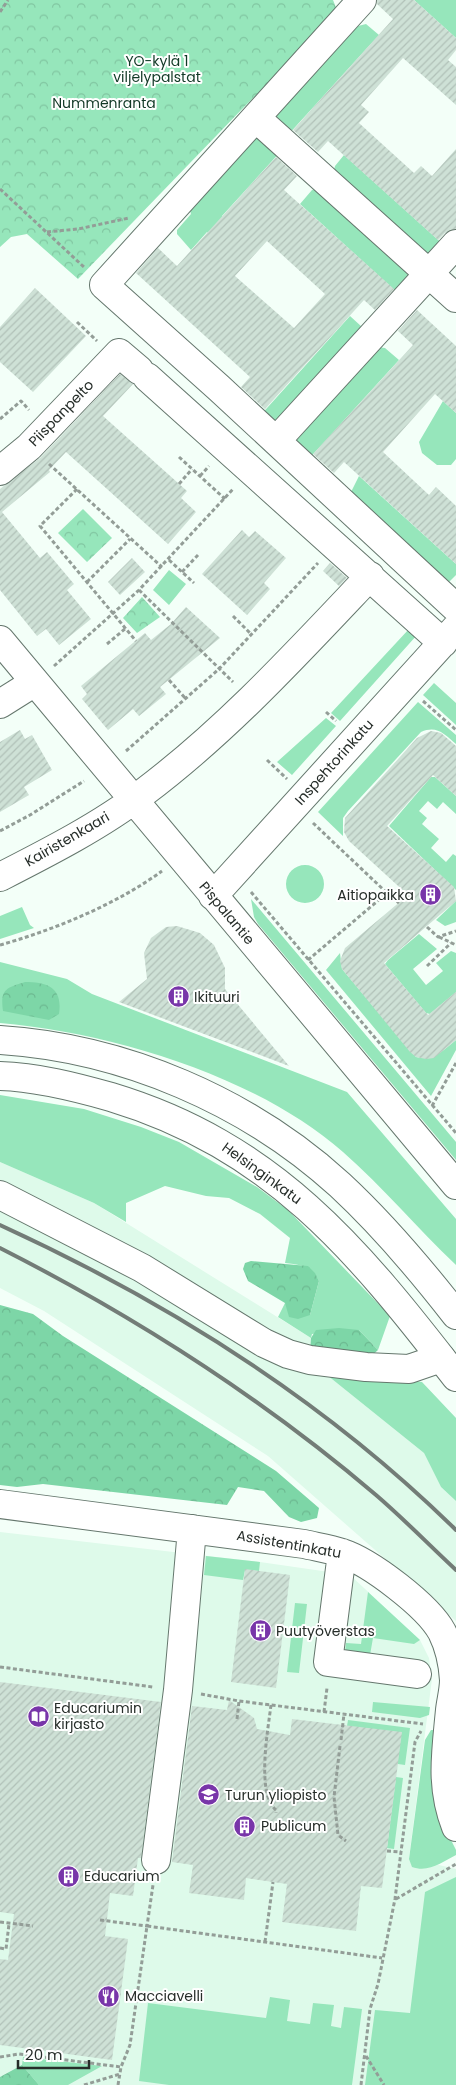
<svg xmlns="http://www.w3.org/2000/svg" width="456" height="2085" viewBox="0 0 456 2085" font-family="Poppins,sans-serif">
  <defs>
    <pattern id="forest-crowns" width="20" height="18" patternUnits="userSpaceOnUse" patternTransform="scale(1.25)"><rect width="20" height="18" fill="#7dd6a7"/><path d="M2 6a3 3 0 1 1 6 0M12 15a3 3 0 1 1 6 0" fill="none" stroke="#6cb890"/></pattern>
    <pattern id="park-crowns" width="20" height="18" patternUnits="userSpaceOnUse" patternTransform="scale(1.25)"><rect width="20" height="18" fill="#96e6bb"/><path d="M2 6a3 3 0 1 1 6 0M12 15a3 3 0 1 1 6 0" fill="none" stroke="#81c6a1"/></pattern>
    <pattern id="building-hatch" width="6" height="6" patternUnits="userSpaceOnUse" patternTransform="scale(1.25)"><rect width="6" height="6" fill="#cee1d6"/><path d="M-1 1l2-2M0 6l6-6M5 7l2-2" fill="none" stroke="#b1c1b8"/></pattern>
  </defs>
  <rect width="100%" height="100%" fill="#f3fff8"/>
  <path fill="#defaea" d="M0 1162 94 1203 311 1338 309 1367H317L424 1453 441 1487 456 1501V1621L268 1456 44 1311 0 1288Z
    M0 1532 260 1562 350 1575 420 1640 429 1658 432 1679 409 1858 456 1869V2085H0Z"/>
  <path fill="#96e6bb" d="M414 0H456V38Z
    M366 24 379 35 287 136 273 118 338 35 344 40 358 26Z
    M256 131 283 149 222 216 223 247 207 232 191 250 177 234V230L191 214 188 203Z
    M344 155 446 247 431 260 333 174 335 166Z
    M318 188 413 268 401 296 300 204 312 190Z
    M350 316 362 327 286 426 258 418Z
    M377 347 385 348 399 360 306 462 294 449 296 429Z
    M443 401 456 413V459L451 465H437L422 453 419 442Z
    M359 476 456 564V575L448 583 350 494Z
    M169 570 186 584 169 605 153 590Z
    M409 629 417 635 340 721 331 713Z
    M434 683 456 703V725L423 695Z
    M418 702 456 735V744C444 734 437 725 421 732L348 811 343 818V836L318 812Z
    M326 718 336 726 292 775 277 762Z
    M431 777H435L456 796V814L443 802 437 809 428 801 419 811 427 818 422 824 439 839 431 848 446 862 453 854 456 856V890L389 826Z
    M286 884a19 19 0 1 1 38 0a19 19 0 1 1-38 0Z
    M251 899 456 1142V1160L258 924 254 917Z
    M456 901V922L445 926 436 920Z
    M22 907 30 925 34 928 0 939V916Z
    M419 934 437 949 413 969 426 985 443 971 436 963 451 951 456 953V992L430 1014 426 1013 385 964 388 960Z
    M340 953 342 969 416 1057C434 1061 442 1051 456 1040V1050L431 1096 326 970Z
    M0 962 67 979 92 994 347 1092 456 1219V1265C417 1228 383 1187 343 1152 256 1076 113 1033 0 1023Z
    M0 1095 84 1109 141 1127 179 1142 257 1187 288 1210 390 1316 378 1350 359 1330 312 1334 311 1338 278 1317 285 1303 310 1315 319 1281C311 1265 301 1265 285 1263L290 1238 260 1214 229 1198 206 1196 165 1186 126 1203V1222L94 1203 0 1162Z
    M317 1367 422 1382 456 1418V1501L441 1487 424 1453Z
    M206 1556 260 1562 259 1571 245 1570 243 1580 204 1575Z
    M368 1592 420 1640 414 1644 373 1638 370 1655 345 1653 346 1643 361 1644Z
    M295 1603 307 1604 299 1673 287 1672Z
    M373 1702 430 1707 429 1715 420 1718 372 1712Z
    M348 1720 410 1728 405 1765 398 1764 347 1726Z
    M431 1730H438L448 1834 456 1850V1855C442 1862 429 1873 412 1867L409 1859 425 1740Z
    M396 1777 403 1778 394 1849 387 1848Z
    M456 1877V2085H365L375 2010 410 2013 425 1892Z
    M270 1997 290 2000 287 2021 310 2024 313 2003 334 2005 331 2026 341 2028 344 2007 362 2009 352 2085H169L139 2081 148 2003 266 2018Z
    M23 2057 102 2066 68 2085H39L22 2065Z"/>
  <path fill="url(#forest-crowns)" d="M25 982C48 982 63 988 59 1014L49 1020 3 1011C0 989 6 988 25 982Z
    M251 1261 308 1266 315 1273 319 1281 310 1315 298 1319 289 1317 285 1303 248 1281 243 1269 245 1263Z
    M0 1305 33 1314 63 1336 276 1471 319 1508 317 1518 301 1522 289 1517 264 1491 238 1487 227 1505 43 1484 17 1487 0 1485Z
    M339 1328 359 1330 378 1350 368 1359 310 1352 311 1338 316 1330Z
    M22 2065 39 2085H0V2077Z"/>
  <path fill="url(#park-crowns)" d="M0 0H333L339 15 245 106 78 279 27 234 11 237 0 247Z
    M83 509 112 538 87 562 58 533Z
    M142 597 160 617 137 633 123 618Z"/>
  <path fill="url(#building-hatch)" fill-rule="evenodd" d="M377 0H414L456 38V50L448 60 456 67V105L403 58 361 105 369 112 359 123 414 173 421 166 432 176 456 149V229L445 233 438 240 328 141 318 152 293 130 393 19 377 4Z
    M276 157 297 176 284 190 394 289 375 310 364 300 265 409 241 387 250 377 136 273 158 248 177 266ZM267 241 325 294 294 328 235 276Z
    M35 288 86 336 33 392 0 362V327Z
    M417 310 456 346V413L435 394 383 452 429 495 436 487 456 506V564L344 462 334 473 313 454 413 345 398 331Z
    M120 374 133 384 103 416 187 491 181 498 196 512 168 544 66 452 49 470 50 472 2 512 40 558 47 552 74 584 67 590 91 619 59 645 46 629 37 636 0 590V489L40 458Z
    M242 530 249 537 255 531 286 558 264 583 270 589 247 615 202 574Z
    M132 558 145 572 120 595 108 582Z
    M330 563 347 578 339 586 323 571Z
    M186 607 220 638 160 687 166 694 139 716 133 709 108 730 82 699 87 694 81 686 145 633 151 640 171 624Z
    M20 730 25 739 32 735 52 770 24 787 29 795 0 812V742Z
    M431 731 441 733 456 746V796L433 775 387 826 454 887 456 901 384 963 428 1015 456 992V1040L434 1058 426 1059 416 1057 410 1052 342 969 340 961 345 948 408 895 349 841 344 832 345 818 417 738Z
    M177 926 200 933 214 945 225 968V989L289 1066 119 1002 147 979 144 953 151 938 166 927Z
    M245 1569 290 1575 276 1688 231 1682Z
    M0 1682 161 1702 141 1858H138L133 1896 110 1893 105 1936 128 1939 112 2060 0 2045V1959L8 1960 14 1914 0 1912Z
    M229 1700 254 1718 257 1729 290 1735 292 1719 402 1732 382 1888 361 1886 356 1931 282 1922 287 1884 246 1878 244 1900 189 1893 193 1865 172 1862 192 1706 227 1710Z"/>
  <g fill="none" stroke-linecap="round" stroke-linejoin="round">
    <defs>
      <path id="minor" d="M362 0 104 285 219 388 456 608
        M256 118 456 298
        M147 377 443 643
        M276 441 456 244
        M0 471 29 447 119 353 139 370
        M0 640 456 1185
        M0 704 35 682
        M0 877C47 853 102 825 143 793 227 730 298 652 370 576
        M213 896 456 628
        M0 1195 142 1268 264 1343 288 1354 310 1360 366 1367 409 1369 441 1358
        M0 1504 304 1544C317 1547 330 1549 342 1553 370 1562 428 1606 442 1632 449 1646 453 1664 454 1680 454 1690 451 1701 450 1710 446 1753 440 1786 456 1827
        M342 1553 328 1662 417 1674
        M156 1860 178 1690 192 1529"/>
      <path id="major" d="M0 1040C124 1048 248 1101 340 1185 382 1224 421 1270 456 1315
        M0 1076C37 1077 76 1087 111 1097 273 1146 357 1249 456 1377"/>
    </defs>
    <use href="#minor" stroke="#65776d" stroke-width="30"/>
    <use href="#major" stroke="#65776d" stroke-width="30"/>
    <path stroke="#939d97" stroke-width="3" stroke-dasharray="4 2.5" stroke-linecap="butt" d="M0 12 8 0
      M0 189 85 268
      M47 232 78 229 129 218
      M77 322 97 341
      M0 419 21 401 29 410
      M179 457 225 499
      M49 464 162 567
      M200 476 209 466
      M179 484 192 469
      M77 489 40 526 136 641
      M169 560 194 583
      M182 572 198 555
      M87 582 130 539
      M139 590 233 682
      M233 616 251 634
      M107 644 126 628
      M54 666 139 590 234 488
      M169 680 185 698
      M423 701 456 730
      M326 712 336 721
      M126 751 219 669 318 563
      M267 760 287 779
      M0 831 30 815 84 781
      M251 892 456 1133
      M387 893 399 903
      M427 927 438 937 456 931
      M439 937 456 945
      M0 945C54 930 117 904 162 871
      M308 960 387 893 313 823
      M427 966 451 943
      M432 1106 456 1063
      M0 1667 153 1687
      M201 1694 239 1701 423 1724
      M271 1705C268 1730 256 1793 276 1810V1813
      M324 1712 327 1688
      M237 1719 239 1701
      M341 1740 344 1714
      M340 1746 334 1797 338 1835 346 1841
      M387 1851 401 1852
      M396 1899 456 1864
      M100 1920 147 1926 153 1885
      M0 1922 33 1926
      M265 1942 273 1882
      M0 1948 6 1949 9 1924
      M366 2056 384 2085
      M0 2057 19 2054 121 2067
      M84 2085 120 2074
      M118 2085 121 2067 130 2045 147 1926 382 1958
      M361 2085 370 2009 378 1984 395 1899 415 1742 421 1731"/>
    <use href="#minor" stroke="#fff" stroke-width="28"/>
    <use href="#major" stroke="#fff" stroke-width="28"/>
    <path stroke="#737c77" stroke-width="4" d="M0 1225C166 1301 325 1401 456 1530
      M0 1248C134 1316 261 1397 376 1495 404 1519 429 1545 456 1570"/>
  </g>
  <defs>
    <symbol id="building-disc" viewBox="-11 -11 22 22"><circle r="9.5" fill="#7835a9" stroke="#fff"/><path d="M-4-6H4V6H1V3H-1V6H-4ZM-2.5-4.3h1.7v1.8h-1.7ZM.8-4.3h1.7v1.8H.8ZM-2.5-1h1.7V.8h-1.7ZM.8-1h1.7V.8H.8Z" fill="#fff"/></symbol>
    <symbol id="library-disc" viewBox="-11 -11 22 22"><circle r="9.5" fill="#7835a9" stroke="#fff"/><path d="M-6-4Q-3-5.5-.7-3.5V5Q-3 3-6 4ZM6-4Q3-5.5 .7-3.5V5Q3 3 6 4Z" fill="#fff"/></symbol>
    <symbol id="university-disc" viewBox="-11 -11 22 22"><circle r="9.5" fill="#7835a9" stroke="#fff"/><path d="M0-5L7-2L0 1L-7-2ZM-4 1L0 2.5L4 1V4Q0 6-4 4Z" fill="#fff"/></symbol>
    <symbol id="restaurant-disc" viewBox="-11 -11 22 22"><circle r="9.5" fill="#7835a9" stroke="#fff"/><path d="M-5-6h1v4h1v-4h1v4h1v-4h1v5L-1.5 .5V6h-2V.5L-5-1ZM5-6V6H3V1.5H1.5Q1.5-4 5-6Z" fill="#fff"/></symbol>
  </defs>
  <g fill-rule="evenodd">
    <use href="#building-disc" x="418" y="882" width="25" height="25"/>
    <use href="#building-disc" x="166" y="984" width="25" height="25"/>
    <use href="#building-disc" x="248" y="1618" width="25" height="25"/>
    <use href="#library-disc" x="26" y="1704" width="25" height="25"/>
    <use href="#university-disc" x="196" y="1782" width="25" height="25"/>
    <use href="#building-disc" x="232" y="1814" width="25" height="25"/>
    <use href="#building-disc" x="56" y="1864" width="25" height="25"/>
    <use href="#restaurant-disc" x="96" y="1984" width="25" height="25"/>
  </g>
  <g text-anchor="middle" stroke-width="4" stroke-linejoin="round" paint-order="stroke">
    <g font-size="14" fill="#113926" stroke="#fff">
      <text x="157" y="66">YO-kylä 1<tspan x="157" dy="16">viljelypalstat</tspan></text>
      <text x="104" y="108">Nummenranta</text>
    </g>
    <g font-size="14" fill="#262d29" stroke="#fff">
      <text transform="translate(61 413) rotate(-46)" y="5">Piispanpelto</text>
      <text transform="translate(334 762) rotate(-48)" y="5">Inspehtorinkatu</text>
      <text transform="translate(67 839) rotate(-30)" y="5">Kairistenkaari</text>
      <text transform="translate(227 913) rotate(50)" y="5">Pispalantie</text>
      <text transform="translate(262 1173) rotate(36)" y="5">Helsinginkatu</text>
      <text transform="translate(289 1544) rotate(10)" y="5">Assistentinkatu</text>
    </g>
    <g font-size="14" fill="#262d29" stroke="#fff" text-anchor="start">
      <text x="414" y="900" text-anchor="end">Aitiopaikka</text>
      <text x="194" y="1002">Ikituuri</text>
      <text x="276" y="1636">Puutyöverstas</text>
      <text x="54" y="1713">Educariumin<tspan x="54" dy="16">kirjasto</tspan></text>
      <text x="225" y="1800">Turun yliopisto</text>
      <text x="261" y="1831">Publicum</text>
      <text x="84" y="1881">Educarium</text>
      <text x="125" y="2001">Macciavelli</text>
    </g>
  </g>
  <path d="M18 2060v8h71v-8" fill="none" stroke="#262d29" stroke-width="2.5"/>
  <text x="25" y="2060" font-size="15" fill="#262d29" stroke="#ffffff" stroke-width="4" paint-order="stroke">20 m</text>
</svg>
